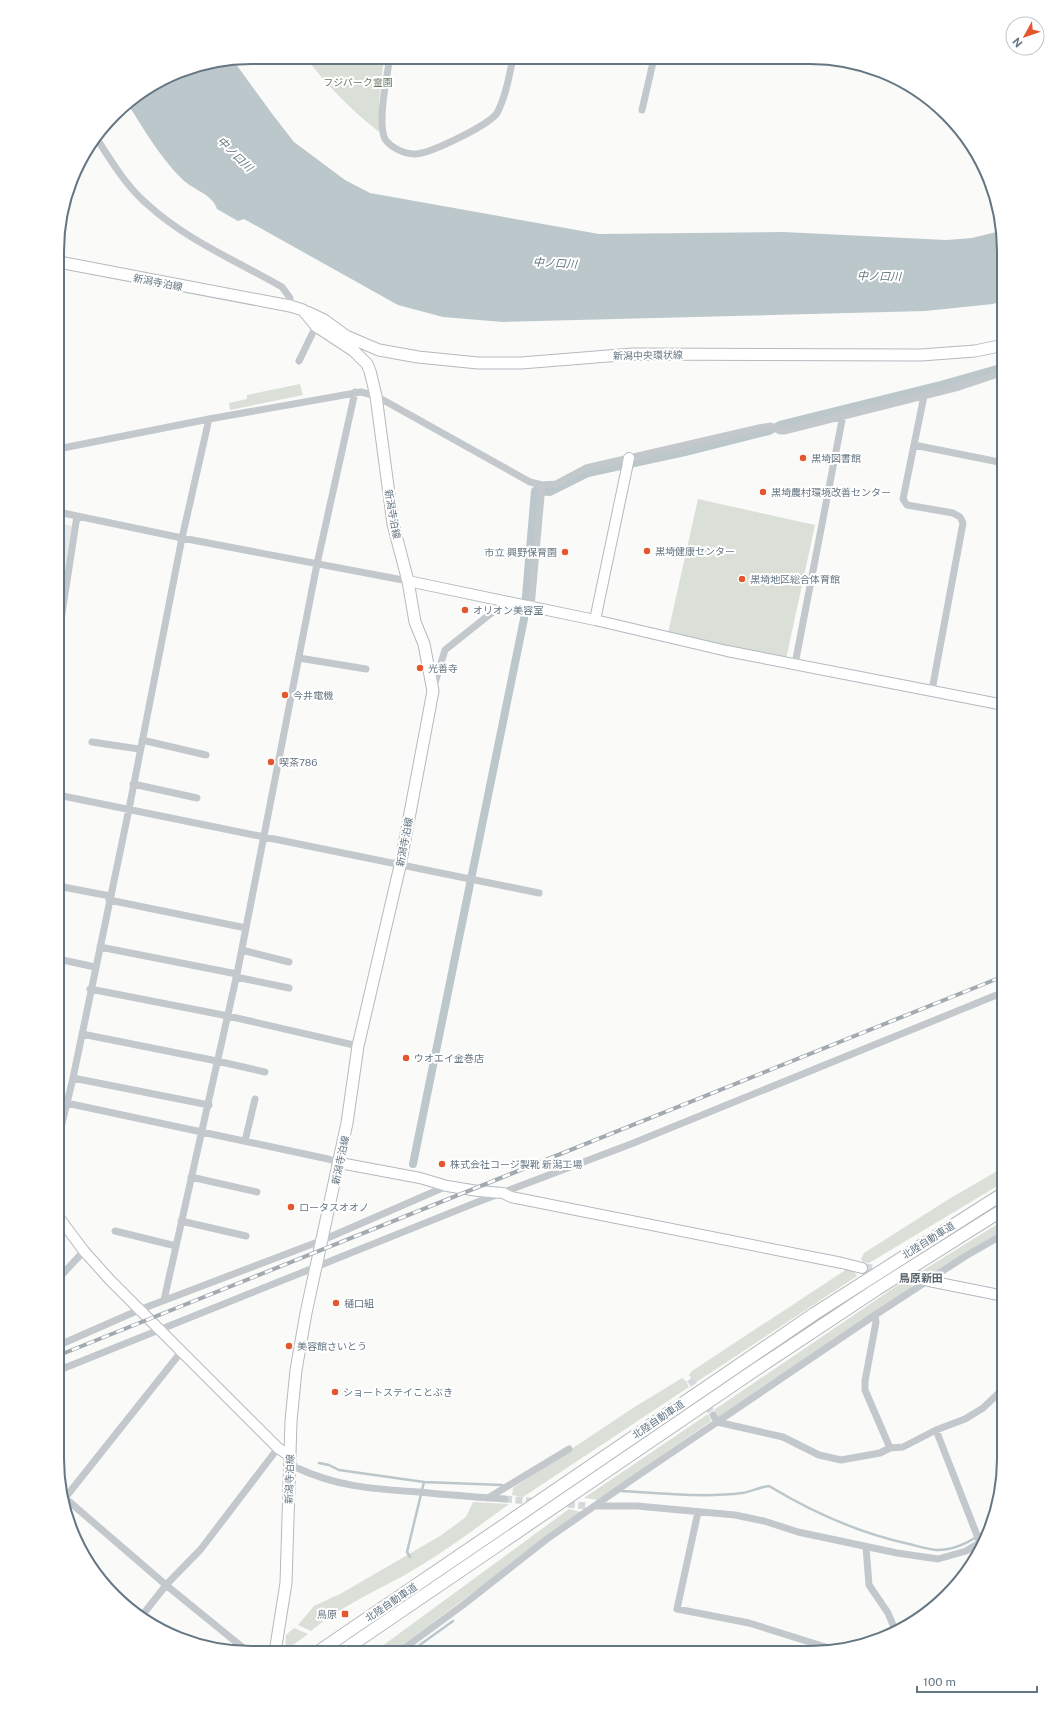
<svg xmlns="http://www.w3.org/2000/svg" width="1061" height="1710" viewBox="0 0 1061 1710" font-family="'Public Sans','Noto Sans JP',sans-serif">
  <rect width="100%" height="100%" fill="#fafaf8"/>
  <path fill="#e8e9e9" d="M58 523 72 526 58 614Z"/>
  <path fill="#dadfd7" d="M305 57H384L379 101V132C351 110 327 85 305 57Z
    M300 384 303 395 230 410 229 403 247 399V395Z
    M698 499 815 525 786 659 668 633Z
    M1004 1167V1182L869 1263 863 1262 861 1259 864 1253 949 1199Z
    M1004 1220V1230L931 1275 917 1274Z
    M847 1269 853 1270 857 1276 695 1383 689 1375 692 1371Z
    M911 1278 913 1284 909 1291 718 1418 714 1410 898 1285Z
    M682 1378 686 1381 689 1387 523 1497 512 1495 513 1488 633 1408Z
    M708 1414 711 1421 598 1500 584 1498Z
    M473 1502 509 1504C475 1529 440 1555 403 1576 372 1593 338 1608 311 1631L298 1625 314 1606 342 1593 440 1536 466 1517Z
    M569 1509 581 1512 404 1644 394 1652H374Z
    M294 1628 308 1634 285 1651 286 1635Z"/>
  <path fill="#bbc7cb" d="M233 60 273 115 294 142 345 180 370 193 599 234 783 232 946 240 972 238 1000 231 1004 251V300L993 304 925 311 503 322 443 317 398 305 244 219 238 221 217 209C213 195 194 190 183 180 160 158 144 129 127 103L177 72Z"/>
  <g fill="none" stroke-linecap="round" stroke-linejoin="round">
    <path stroke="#bbc7cb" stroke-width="2.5" d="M319 1463 329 1465 339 1470 424 1482 502 1485
      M621 1491C659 1493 704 1498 742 1493 751 1492 759 1487 769 1486 812 1512 859 1533 909 1544 917 1546 927 1549 936 1550 956 1551 982 1537 994 1521
      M410 1557 407 1552 424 1482
      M410 1652 453 1621"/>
    <path stroke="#bbc7cb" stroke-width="8" d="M413 1164 524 619 535 491 550 492 588 473 685 452 769 431 780 425 937 386 1004 367"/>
    <path stroke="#d5d9db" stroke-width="7" stroke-dasharray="7 3.5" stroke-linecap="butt" d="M690 1379 713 1415
      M505 1499 588 1506"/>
    <path stroke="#d5d9db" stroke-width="10" stroke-dasharray="10 5" stroke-linecap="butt" d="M862 1268 918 1276"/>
    <defs>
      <path id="secondary" d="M408 581 595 620 727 651 1004 705
        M595 620 629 458
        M340 1163 420 1178 447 1186 478 1191 503 1193 511 1197 842 1263 862 1268
        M57 1215 84 1251 110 1280 278 1448 290 1456
        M918 1276 929 1281 1004 1296"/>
      <path id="primary" d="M59 262 290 306 303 310 316 326 354 351 367 364 370 371 376 396 393 524 408 581 415 622 424 644 433 691 400 866 358 1046 347 1123 306 1313 296 1370 291 1421 286 1583 275 1652
        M307 312 324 320 346 336 379 350 418 357 478 363H521L633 354 921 355 975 351 1004 345"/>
      <path id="highway" d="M318 1652 814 1314 1004 1193
        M341 1652 755 1370 877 1289 1004 1209"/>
    </defs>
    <use href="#secondary" stroke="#b3babf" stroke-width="12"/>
    <use href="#primary" stroke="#b5babe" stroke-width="13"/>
    <use href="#highway" stroke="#b4b9bd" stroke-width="14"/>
    <path stroke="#c3c8cc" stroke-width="7" d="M390 57C387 76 377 122 385 139 390 147 404 154 414 154 428 155 489 125 497 113 506 96 509 76 513 58
      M642 110 654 58
      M97 139C112 162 126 186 147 204 186 240 237 261 282 287L290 298V306
      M299 361 316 326
      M924 396 903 499 907 505 953 513 960 517 963 523 932 690
      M914 445 1004 463
      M58 449 209 419 361 392 376 396 530 482 542 485 556 484 586 468 759 428 771 426 780 431H784L959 387 1004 372
      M58 512 182 538 408 581
      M531 607 542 485
      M58 639 77 516
      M299 658 366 669
      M795 664 843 415
      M434 686 445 650 499 607 500 601
      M142 740 206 755
      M92 742 139 749
      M133 784 197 798
      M58 795 539 893
      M58 886 110 896
      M109 900 246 928
      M100 947 237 974
      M242 950 289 962
      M58 959 95 967
      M236 977 289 988
      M90 989 228 1016 358 1046
      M82 1034 217 1061 265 1072
      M73 1078 209 1105
      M57 1101 328 1159 340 1163
      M245 1141 255 1099
      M57 1144 73 1078 129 809 182 538 209 419
      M191 1177 257 1192
      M181 1221 246 1236
      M115 1231 176 1246
      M57 1280 84 1251
      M164 1300 237 974 317 564 355 392
      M875 1315 876 1322 865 1381V1390L890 1448
      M57 1346 139 1310 323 1240 447 1186
      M57 1371 475 1203 631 1144 1004 992
      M713 1415 717 1422
      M717 1422 783 1437 819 1455 841 1460 880 1453 890 1448 903 1447 936 1430 965 1419 983 1408 1004 1388
      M936 1430 980 1543
      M291 1460 295 1467C337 1487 374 1489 419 1492 448 1495 476 1497 505 1499
      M65 1498 166 1585 247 1651
      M65 1498 181 1352
      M488 1498 569 1449
      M596 1506H637L735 1515 764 1521 798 1532 897 1553 938 1559 966 1551 984 1540
      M698 1512 677 1609 749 1623 832 1649
      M866 1547 869 1585 888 1613 896 1632
      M141 1617 166 1585 201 1549 278 1448
      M399 1652 463 1605 547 1539 636 1477 875 1315 964 1257 1004 1234"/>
    <use href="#secondary" stroke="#fff" stroke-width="10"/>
    <use href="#primary" stroke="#fff" stroke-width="11"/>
    <use href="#highway" stroke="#fff" stroke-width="12"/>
    <defs>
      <path id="rail" d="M57 1356 1004 976"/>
    </defs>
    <use href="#rail" stroke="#a2aab0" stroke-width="4"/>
    <use href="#rail" stroke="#fff" stroke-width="2.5" stroke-dasharray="8" stroke-linecap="butt"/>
  </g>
  <g fill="#e4572e" stroke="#fff" stroke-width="1.5">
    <circle cx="803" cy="458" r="4"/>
    <circle cx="763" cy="492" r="4"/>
    <circle cx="647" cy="551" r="4"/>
    <circle cx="565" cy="552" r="4"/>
    <circle cx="742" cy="579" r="4"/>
    <circle cx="465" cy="610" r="4"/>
    <circle cx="420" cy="668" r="4"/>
    <circle cx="285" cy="695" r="4"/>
    <circle cx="271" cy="762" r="4"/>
    <circle cx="406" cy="1058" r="4"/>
    <circle cx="442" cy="1164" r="4"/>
    <circle cx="291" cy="1207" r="4"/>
    <circle cx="336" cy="1303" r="4"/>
    <circle cx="289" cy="1346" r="4"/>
    <circle cx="335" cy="1392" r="4"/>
    <rect x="341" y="1610" width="8" height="8" rx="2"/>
  </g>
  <g text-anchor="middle" stroke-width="4" stroke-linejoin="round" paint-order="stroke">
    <g font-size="10" fill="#687a64" stroke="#fff">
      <text x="358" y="86">フジパーク霊園</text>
    </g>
    <g font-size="10" fill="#657683" stroke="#fff">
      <text transform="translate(158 282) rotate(11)" y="4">新潟寺泊線</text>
      <text transform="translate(648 355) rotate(-1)" y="4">新潟中央環状線</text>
      <text transform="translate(393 514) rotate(80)" y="4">新潟寺泊線</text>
      <text transform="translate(404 842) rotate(-79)" y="4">新潟寺泊線</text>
      <text transform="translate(340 1160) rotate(-78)" y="4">新潟寺泊線</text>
      <text transform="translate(928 1240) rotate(-32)" y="4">北陸自動車道</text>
      <text transform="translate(658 1419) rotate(-34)" y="4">北陸自動車道</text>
      <text transform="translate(289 1479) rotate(-88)" y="4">新潟寺泊線</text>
      <text transform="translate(391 1602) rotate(-34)" y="4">北陸自動車道</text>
    </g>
    <g font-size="10" fill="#657683" stroke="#fff" text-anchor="start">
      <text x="811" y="462">黒埼図書館</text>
      <text x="771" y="496">黒埼農村環境改善センター</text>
      <text x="655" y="555">黒埼健康センター</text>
      <text x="557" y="556" text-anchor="end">市立 興野保育園</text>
      <text x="750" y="583">黒埼地区総合体育館</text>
      <text x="473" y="614">オリオン美容室</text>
      <text x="428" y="672">光善寺</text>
      <text x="293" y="699">今井電機</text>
      <text x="279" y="766">喫茶786</text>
      <text x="414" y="1062">ウオエイ金巻店</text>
      <text x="450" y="1168">株式会社コージ製靴 新潟工場</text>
      <text x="299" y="1211">ロータスオオノ</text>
      <text x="344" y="1307">樋口組</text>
      <text x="297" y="1350">美容館さいとう</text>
      <text x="343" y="1396">ショートステイことぶき</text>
      <text x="337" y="1618" text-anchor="end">鳥原</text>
    </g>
    <g font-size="11" font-style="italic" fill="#60757c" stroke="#fff">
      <text transform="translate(235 154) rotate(44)" y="4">中ノ口川</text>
      <text transform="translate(555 263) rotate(3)" y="4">中ノ口川</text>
      <text transform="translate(879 276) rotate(1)" y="4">中ノ口川</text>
    </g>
    <g font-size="11" font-weight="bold" fill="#57646e" stroke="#fff">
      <text x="921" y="1282">鳥原新田</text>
    </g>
  </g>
  <path d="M0 0H1061V1710H0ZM251 64H810A187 187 0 0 1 997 251V1459A187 187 0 0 1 810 1646H251A187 187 0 0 1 64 1459V251A187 187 0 0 1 251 64Z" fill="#fff" fill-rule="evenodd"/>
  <path fill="none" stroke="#657683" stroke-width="2" d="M251 64H810A187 187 0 0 1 997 251V1459A187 187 0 0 1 810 1646H251A187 187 0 0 1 64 1459V251A187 187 0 0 1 251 64Z"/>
  <g transform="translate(1025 36) rotate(230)"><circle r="19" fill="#ffffff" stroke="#c1c8cd"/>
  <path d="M0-3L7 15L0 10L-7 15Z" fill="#e4572e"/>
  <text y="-6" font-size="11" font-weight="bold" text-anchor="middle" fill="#657683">N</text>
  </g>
  <path d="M917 1686v6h120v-6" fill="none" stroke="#657683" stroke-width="2"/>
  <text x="923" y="1686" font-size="12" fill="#657683" stroke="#ffffff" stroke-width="3" paint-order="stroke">100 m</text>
</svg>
